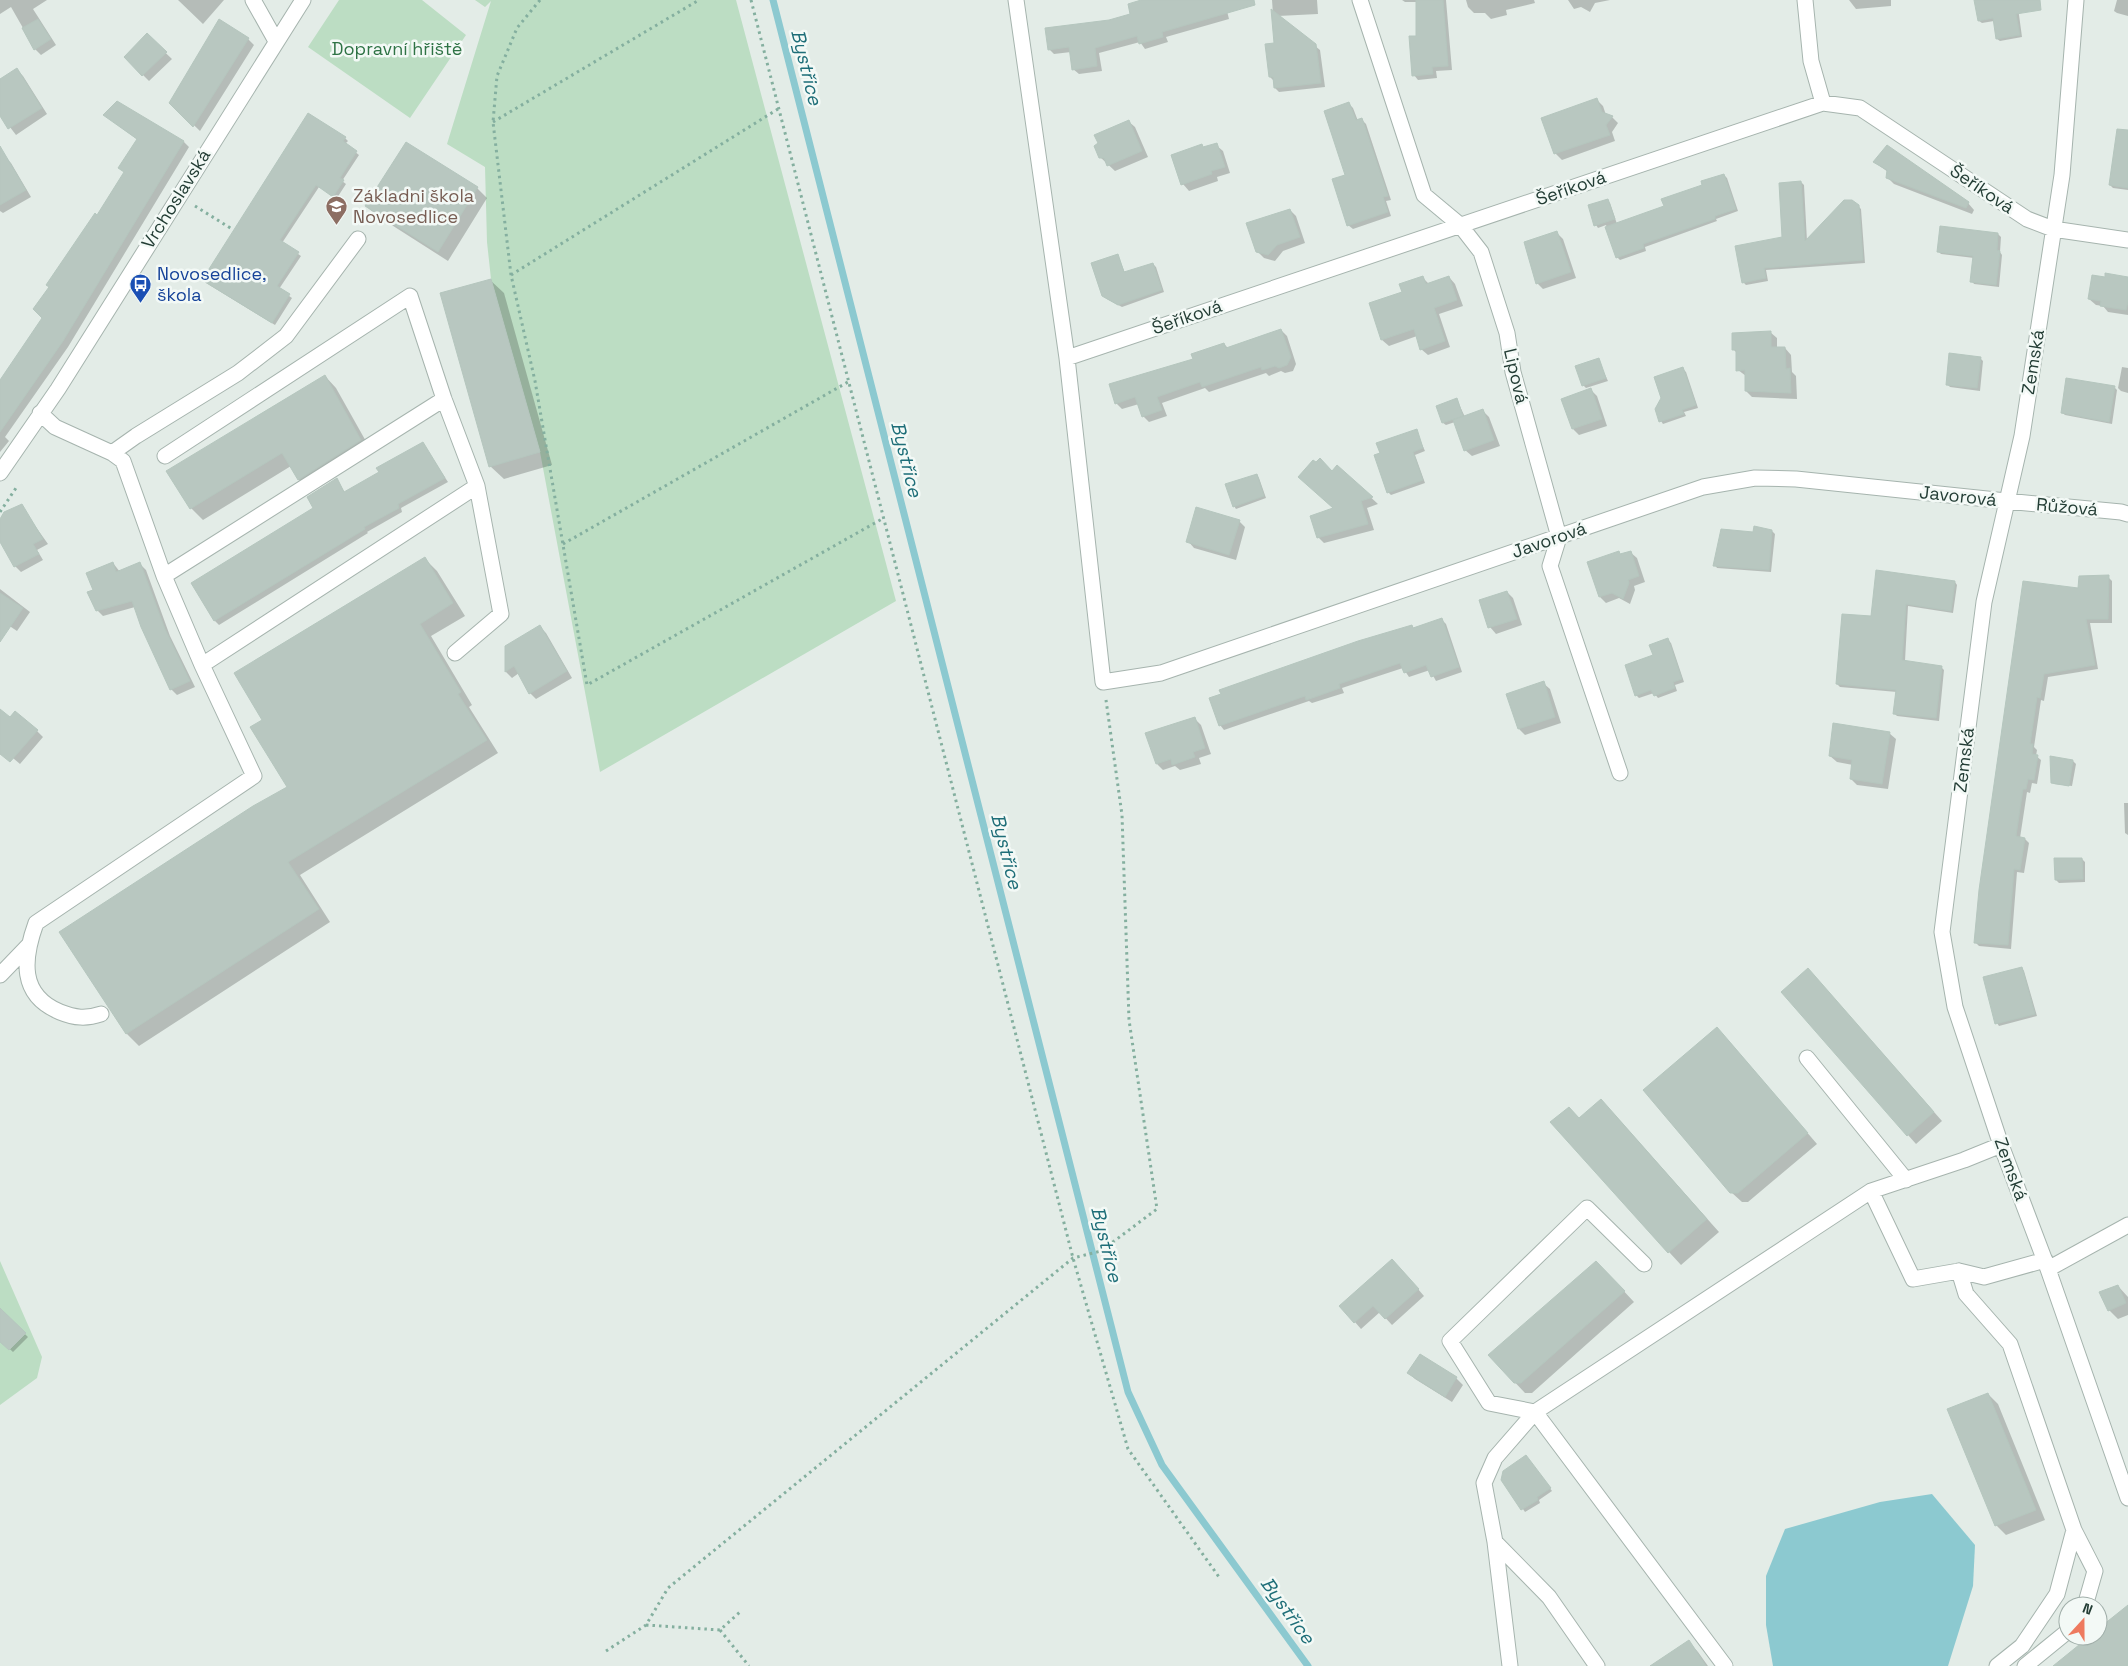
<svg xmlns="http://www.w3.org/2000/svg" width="2128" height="1666" viewBox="0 0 2128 1666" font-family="'Space Grotesk',sans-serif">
  <rect width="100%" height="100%" fill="#e3ece7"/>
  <path fill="#bcddc3" d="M339 0H422L466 35 410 118 308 47Z
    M475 0H736L896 601 600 772 540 452 491 279 487 242 485 167 447 144 491 1 485 7Z
    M0 1261 42 1357 37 1378 0 1405Z"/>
  <path fill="#8cc9d0" d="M1932 1494 1975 1545 1973 1586 1948 1666H1773L1766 1625V1576L1785 1529 1880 1502Z"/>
  <path fill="#0003" d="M0 0H47L33 9 56 45 41 55 35 49 11 7 0 14Z
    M178 0H224L203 24Z
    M1146 0H1230L1227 11 1229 19 1166 37 1168 42 1145 49 1140 42 1099 53 1102 71 1079 74 1073 69 1071 52 1054 54 1049 49 1109 21 1132 15Z
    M1272 0H1317L1318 14 1278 16 1320 50 1325 87 1279 92 1275 88 1274 81 1270 77 1275 44Z
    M1402 0H1446L1452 70 1436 71 1437 78 1418 80 1414 75 1418 37V2H1405Z
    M1466 0H1534L1535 3 1506 10 1507 15 1491 19 1485 13H1474L1468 7Z
    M1568 0H1610L1595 3 1590 12 1581 7 1574 9Z
    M1849 0H1891V6L1856 9Z
    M1975 0H2017L2022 37 2000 41 1997 39 1994 21 1982 23 1979 21Z
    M2117 0H2128V16L2117 13 2114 11Z
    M147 35 172 59 149 81 125 57Z
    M248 39 254 45 200 131 171 103Z
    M17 70 23 76 47 114 16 135 0 114V80Z
    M1597 100 1603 106 1606 115 1612 117 1618 123 1612 132 1615 141 1562 160 1555 153Z
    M1349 104 1353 108 1358 121 1362 120 1366 124 1391 200 1386 201 1391 216 1353 229 1348 225 1346 176Z
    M111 120 184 142 189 147 68 347 5 437 9 441 0 452V382L44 318 51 287 125 173 138 140Z
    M1128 121 1135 127 1148 157 1115 171 1100 157Z
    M345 138 348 141 345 144 359 155 342 181 346 184 337 198 319 187 282 243 301 256 279 289 292 298 275 325 206 283 203 280Z
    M2128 138V190L2113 188 2110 185Z
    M406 143 477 188 487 198 448 261 376 215 366 206Z
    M1216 145 1223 151 1230 173 1217 177 1218 181 1189 191 1183 184Z
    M5 157 11 163 31 197 3 213 0 211V160Z
    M1874 162 1968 203 1974 210 1972 214 1894 184 1888 178V172Z
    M1724 175 1727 178 1738 211 1716 219 1717 221 1645 247 1646 251 1620 260 1617 257 1606 225 1598 228 1596 225 1607 200 1610 203 1617 224 1665 207Z
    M1801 182 1804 185 1807 241 1858 206 1861 209 1865 263 1766 270 1768 281 1746 285 1743 282 1784 238Z
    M1290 210 1296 216 1305 243 1283 251 1275 261 1264 258 1257 251Z
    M1556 232 1563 239 1576 278 1543 289 1537 283Z
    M1998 234 2001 237 2000 252 2002 255 1999 287 1974 284 1972 281 1974 258 1941 254 1938 251Z
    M1118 256 1125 273 1153 264 1156 267 1164 292 1122 307 1107 299 1103 296Z
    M1422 277 1429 284 1449 277 1455 284 1463 306 1439 314 1450 347 1428 355 1421 349 1417 336 1389 346 1382 340 1370 304 1404 293Z
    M2128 278V315L2108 312 2103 306 2096 305 2089 299Z
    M490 280 504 293 552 465 504 479 490 466Z
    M1281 330 1287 336 1296 364 1293 371 1285 373 1281 371 1269 376 1266 373 1209 392 1205 388 1162 403 1167 416 1149 422 1143 416 1139 404 1122 409 1116 403 1224 344 1228 348Z
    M1770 332 1777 338V348H1785L1791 355 1792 372 1796 376 1797 399 1752 397 1746 391V376L1738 370 1737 353 1734 350Z
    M1980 358 1983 361 1980 391 1950 387 1947 384Z
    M1598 360 1608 381 1586 388 1583 385Z
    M2122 367 2128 368V393L2121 391 2118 388Z
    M1683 369 1686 372 1698 408 1684 412 1686 416 1663 424 1661 421Z
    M325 376 336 388 372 452 310 491 299 480 291 466 203 520 191 508Z
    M2115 388 2117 390 2112 424 2065 415 2062 412Z
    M1591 390 1597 396 1607 426 1579 435 1573 429 1563 399Z
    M1457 400 1465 417 1483 411 1489 417 1500 446 1472 456 1465 450 1455 422 1446 425 1443 423Z
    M1416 431 1425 451 1415 455 1425 483 1391 495 1388 492 1381 453Z
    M422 443 448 482 401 508 402 512 367 532 368 533 219 625 215 621 193 583 315 509 337 479 345 493 381 473Z
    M1337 466 1378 504 1367 508 1374 530 1324 543 1318 537 1335 509 1332 472Z
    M1257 475 1259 478 1266 498 1236 509 1234 506Z
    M21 506 48 544 37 550 43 560 21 572 15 566 0 540V521Z
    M1239 521 1245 527 1236 560 1194 548 1188 541Z
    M1772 531 1775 534 1771 572 1717 568 1715 565 1754 533Z
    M1630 552 1637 558 1645 582 1634 586 1635 590 1630 604 1619 598 1606 603 1600 597 1621 555Z
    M425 559 437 571 465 616 431 636 472 705 469 707 498 753 300 875 330 922 139 1046 127 1034 61 932 288 787 264 721Z
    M113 563 120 572 140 564 146 570 170 636 195 687 177 695 171 689 135 607 103 616 97 610 95 590Z
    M2108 577 2112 581V623H2090L2098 669 2048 677 2044 701 2041 700 2034 747 2037 750 2036 756 2041 760 2037 784 2032 783 2030 793 2027 792 2020 838 2025 839 2029 843 2024 873 2017 872 2011 949 1979 946 1975 942 2024 582 2080 590Z
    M1955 582 1957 585 1953 613 1908 606 1905 661 1941 667 1944 670 1939 721 1897 716 1894 713 1897 692 1840 687 1837 684 1872 617Z
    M0 589 30 612 17 631 5 623 0 630Z
    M1507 592 1513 598 1522 625 1496 634 1490 627Z
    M1442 620 1446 624 1462 672 1436 681 1430 670 1409 677 1403 668 1342 688 1344 693 1312 703 1309 701 1224 730 1220 725 1411 626 1414 629Z
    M540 627 546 633 572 678 536 699 530 693 519 673 512 678 506 672V646Z
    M1668 640 1671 643 1684 682 1675 685 1677 691 1658 698 1654 693 1639 698 1636 695 1655 656Z
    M1543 683 1550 689 1561 723 1525 735 1519 729 1508 694Z
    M0 710 10 719 37 731 43 737 20 764 0 747Z
    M1194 718 1201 725 1211 754 1199 758 1201 764 1180 770 1175 766 1163 770 1157 764Z
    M1889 733 1896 739 1888 789 1857 785 1851 779 1853 765 1837 762 1830 756Z
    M2073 761 2076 764 2072 786 2054 784Z
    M2124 803H2128V835L2125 833Z
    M2082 859 2085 862V882L2059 883 2056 880Z
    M2022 968 2024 971 2037 1016 1999 1026 1997 1023Z
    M1808 969 1942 1121 1916 1144 1908 1135Z
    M1727 1039 1817 1144 1748 1202H1742L1731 1192Z
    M1613 1113 1719 1232 1681 1265 1669 1252 1580 1119Z
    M1399 1267 1424 1296 1392 1325 1380 1312 1361 1329 1341 1306Z
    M1606 1272 1634 1302 1532 1393H1525L1490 1356Z
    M2118 1286 2128 1297V1315L2118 1319 2109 1310Z
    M0 1310 28 1337 13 1352 0 1340Z
    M1420 1356 1456 1378 1463 1385 1452 1402 1415 1379 1409 1373Z
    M1988 1394 1998 1404 2045 1520 2006 1535 1996 1525Z
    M1528 1459 1552 1491 1539 1500 1540 1503 1525 1512 1503 1480Z
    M1689 1642 1698 1652 1708 1666H1652Z"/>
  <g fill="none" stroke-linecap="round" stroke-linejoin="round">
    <path stroke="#8cc9d0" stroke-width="7" d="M773 0 1128 1392 1162 1465 1308 1666"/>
  </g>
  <path fill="#b8c7c0" stroke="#b5c6be" d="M1141 0H1254L1255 5 1162 32 1163 37 1139 44 1137 36 1095 48 1097 66 1072 70 1069 47 1048 50 1045 28 1109 20 1130 14 1128 4Z
    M1416 0H1443L1448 66 1432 67 1433 74 1412 76 1409 36H1416Z
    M1974 0H2040L2041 10 2016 14 2020 35 1996 39 1993 18 1978 21Z
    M1271 9 1316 44 1321 83 1274 88 1273 77H1269L1265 44 1274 43Z
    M38 19 51 39 34 50 22 28Z
    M219 19 249 38 193 127 169 103Z
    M147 33 167 52 142 76 124 57Z
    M17 68 42 108 8 129 0 116V79Z
    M1597 98 1602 112 1613 116 1606 125 1610 135 1554 154 1541 118Z
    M117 101 184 141 63 341 0 432V380L42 318 33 309 49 287 46 285 95 213 97 215 124 172 118 168 137 139 103 115Z
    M1349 102 1356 120 1362 118 1388 196 1383 197 1388 212 1347 226 1332 179 1345 175 1324 111Z
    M308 113 346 137 343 141 357 151 340 178 344 180 333 197 316 185 280 240 299 252 277 286 290 294 272 323 202 280Z
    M1129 120 1142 151 1107 166 1104 158H1099L1094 146 1098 143 1094 135Z
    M2117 129 2128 130V188L2109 185Z
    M406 142 478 187 438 252 365 206Z
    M1217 143 1225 167 1211 171 1212 174 1181 185 1171 155 1202 144 1203 147Z
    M1887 145 1969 202 1966 208 1886 178 1887 170 1873 162Z
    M0 146 26 190 0 205Z
    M1724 174 1736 209 1715 216V219L1643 244 1644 248 1616 258 1605 227 1664 206 1661 199 1702 185 1701 181Z
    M1801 181 1805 241 1844 200H1852L1859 205 1863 260 1764 268 1766 278 1742 283 1735 246 1782 237 1779 183Z
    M1608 199 1615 219 1594 226 1588 205Z
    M1290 209 1300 237 1277 245 1268 255 1256 252 1246 223Z
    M1940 226 1998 233 1997 250 2000 251 1996 285 1970 282 1973 256 1937 252Z
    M1557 231 1571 272 1536 284 1524 242Z
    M1118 254 1124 272 1153 263 1162 290 1118 305 1102 296 1091 263Z
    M2105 273 2128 277V302L2126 310 2100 306 2101 301 2088 299 2092 275 2105 277Z
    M1423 276 1426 284 1449 276 1457 300 1434 308 1445 341 1420 350 1414 329 1381 340 1369 303 1402 292 1399 284Z
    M491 279 540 452 489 467 440 293Z
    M1281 329 1291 357 1287 365 1279 368 1275 366 1262 370 1261 367 1202 387 1200 382 1157 397 1162 410 1142 417 1135 397 1115 404 1109 384 1193 359 1191 354 1224 343 1226 348Z
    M1771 331V347H1785L1786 369 1790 368 1791 393 1745 391V370L1736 371V350H1732V333Z
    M1949 353 1981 357 1977 388 1946 385Z
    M1599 358 1606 378 1582 386 1575 366Z
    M1683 367 1696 405 1682 410 1684 414 1659 422 1655 409 1661 398 1654 377Z
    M325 375 361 440 298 480 282 453 190 509 166 471Z
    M2066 378 2115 386 2109 422 2061 413Z
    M1591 388 1602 419 1572 429 1561 399Z
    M1457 398 1463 416 1442 423 1436 406Z
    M1483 409 1494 440 1464 451 1453 420Z
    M1417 429 1423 448 1413 452 1423 480 1387 493 1374 455 1380 453 1376 443Z
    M423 442 445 478 398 504 399 508 364 527 365 529 214 621 191 583 313 508 307 497 337 478 344 492 379 472 376 468Z
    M1320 458 1332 471 1337 465 1373 497 1361 501 1368 524 1317 538 1310 516 1333 508 1298 477 1313 460 1316 462Z
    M1257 474 1264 496 1233 507 1225 484Z
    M22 504 43 539 33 544 39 554 14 567 0 542V519L4 512Z
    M1196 507 1240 520 1229 555 1186 542Z
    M1754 526 1772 530 1769 570 1713 566 1721 529 1753 532Z
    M1619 551 1620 554 1631 551 1639 576 1628 580 1629 583 1623 599 1612 593 1599 597 1587 562Z
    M425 557 453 603 420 624 461 692 458 694 487 740 288 862 319 909 126 1034 59 932 253 806 287 787 250 727 262 720 234 673Z
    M113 562 116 572 140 562 165 629 190 681 170 690 141 627 132 601 96 611 87 592 93 590 86 573Z
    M1876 570 1955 581 1951 611 1906 604 1902 660 1942 666 1936 718 1893 714 1896 690 1836 684 1842 614 1871 616Z
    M2109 575 2108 619H2086L2095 665 2044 674 2040 698 2037 697 2030 744H2033L2032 754 2038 755 2034 780 2028 779 2026 789H2023L2016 836 2025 838 2020 870 2014 869 2008 945 1974 943 1979 890 2023 581 2078 588 2079 576Z
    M1507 591 1517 619 1488 628 1479 600Z
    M0 593 23 608 0 642Z
    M1442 618 1459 667 1431 677 1426 665 1404 673 1400 663 1339 684 1340 688 1315 697 1306 700 1305 696 1219 726 1209 698 1221 694 1219 690 1358 641 1412 625 1413 628Z
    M540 625 567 671 529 694 514 666 505 672V646Z
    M1668 638 1682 679 1673 682 1675 688 1654 696 1651 690 1635 696 1625 665 1653 655 1649 645Z
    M1544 681 1555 717 1518 729 1506 694Z
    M0 709 10 717 15 711 38 730 10 762 0 754Z
    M1195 717 1205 748 1193 752 1195 757 1172 765 1171 759 1156 764 1145 733Z
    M1833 723 1890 732 1882 784 1850 779 1852 760 1829 756Z
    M2050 756 2073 760 2069 786 2051 783Z
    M2054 858H2082L2083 879 2055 880Z
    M2022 967 2035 1014 1995 1024 1983 977Z
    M1808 968 1934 1112 1907 1136 1781 992Z
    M1717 1027 1808 1133 1738 1193H1730L1643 1090Z
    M1601 1099 1707 1219 1668 1253 1550 1122 1569 1107 1579 1118Z
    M1392 1259 1419 1289 1385 1319 1373 1306 1354 1323 1339 1306Z
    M1596 1261 1625 1291 1521 1383H1514L1488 1355Z
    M2118 1285 2126 1303 2108 1311 2099 1292Z
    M0 1308 26 1333 9 1350 0 1342Z
    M1420 1354 1457 1377 1445 1397 1407 1373Z
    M1988 1393 2036 1510 1995 1526 1947 1409Z
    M1526 1455 1551 1488 1537 1497 1538 1500 1521 1510 1501 1480 1503 1471Z
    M2128 1605V1666H2053L2090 1636H2098V1629Z
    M1689 1640 1706 1666H1650Z"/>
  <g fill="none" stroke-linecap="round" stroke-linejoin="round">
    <defs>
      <path id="minor" d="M253 0 276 41
        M1016 0 1067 358 1103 682 1161 673 1703 487 1755 478 1796 479 2006 501 2121 512 2128 514
        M1360 0 1424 195 1460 225 1481 252 1507 333 1513 372 1559 537 1550 566 1620 773
        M1805 0 1811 61 1823 103
        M2076 0 2062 175 2022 436 1984 602 1942 932 1955 1007 2001 1145 2048 1269 2128 1498
        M1067 358 1823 103 1860 108 2027 219 2053 229 2128 240
        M40 413 55 427 112 453 136 436 238 373 286 336 358 239
        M165 456 410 296 444 399 477 486 501 614 455 653
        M0 473 58 389 303 0
        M164 576 444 399
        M202 665 477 486
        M0 975 28 946
        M101 1014C86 1019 75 1018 60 1012 19 995 23 959 36 923L254 776 202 665 164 576 123 461 112 453
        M1807 1058 1906 1180
        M1871 1191 1913 1279 1959 1271 1984 1277 2045 1260
        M2048 1269 2128 1225
        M1959 1271 1966 1294 2010 1344 2074 1530 2057 1594 2022 1646 1997 1666
        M1535 1412 1489 1403 1450 1341 1587 1208 1644 1264
        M2074 1530 2095 1571 2085 1606
        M1495 1542 1549 1597 1597 1666
        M1510 1666 1495 1542 1484 1483 1495 1458 1535 1412
        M1725 1666 1535 1412 1871 1191 1964 1160 2001 1145
        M2025 1666 2068 1631"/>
    </defs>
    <use href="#minor" stroke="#a6b4ae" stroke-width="17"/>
    <path stroke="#84af9f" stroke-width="3" stroke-dasharray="2.5 4" stroke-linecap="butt" d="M540 0 517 28 497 76 493 122 511 275 535 381 587 685 882 519
      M751 0 1073 1258 1128 1449 1219 1577
      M493 122 699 0
      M195 206 232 229
      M511 275 778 109
      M0 512 18 485
      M563 544 848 382
      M646 1625 720 1630 740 1612
      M720 1630 749 1666
      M606 1651 646 1625 668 1588 1073 1258 1101 1251 1157 1209 1129 1020 1122 815 1106 700"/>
    <use href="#minor" stroke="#fff" stroke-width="15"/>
  </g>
  <defs>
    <symbol id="school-pin" viewBox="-11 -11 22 30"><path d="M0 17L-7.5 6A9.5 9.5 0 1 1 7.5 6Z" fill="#8d6e63" stroke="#f3f9f6"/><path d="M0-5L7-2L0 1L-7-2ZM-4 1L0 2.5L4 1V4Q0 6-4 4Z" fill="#fff"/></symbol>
    <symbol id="bus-pin" viewBox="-11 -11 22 30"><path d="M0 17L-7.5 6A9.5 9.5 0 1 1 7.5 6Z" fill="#1a4fb4" stroke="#f3f9f6"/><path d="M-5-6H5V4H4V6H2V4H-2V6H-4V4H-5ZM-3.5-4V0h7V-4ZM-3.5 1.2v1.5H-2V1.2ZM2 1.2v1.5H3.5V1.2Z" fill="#fff"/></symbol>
  </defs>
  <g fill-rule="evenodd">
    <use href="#school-pin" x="324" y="194" width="25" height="34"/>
    <use href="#bus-pin" x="128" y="272" width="25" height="34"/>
  </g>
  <g text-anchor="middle" stroke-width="5" stroke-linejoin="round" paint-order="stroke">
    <g font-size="18" fill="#2e7345" stroke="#f3f9f6">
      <text x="397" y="55">Dopravní hřiště</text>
    </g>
    <g font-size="18" fill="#233d35" stroke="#f3f9f6">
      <text transform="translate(1571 188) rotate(-19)" y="6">Šeříková</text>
      <text transform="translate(1982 189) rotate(34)" y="6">Šeříková</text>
      <text transform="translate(176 199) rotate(-58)" y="6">Vrchoslavská</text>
      <text transform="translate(1187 317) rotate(-19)" y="6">Šeříková</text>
      <text transform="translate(2033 362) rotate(-81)" y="6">Zemská</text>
      <text transform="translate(1516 376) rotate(77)" y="6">Lipová</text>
      <text transform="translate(1958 496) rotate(6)" y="6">Javorová</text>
      <text transform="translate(2067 507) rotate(5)" y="6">Růžová</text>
      <text transform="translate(1549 540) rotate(-19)" y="6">Javorová</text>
      <text transform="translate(1964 760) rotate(-83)" y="6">Zemská</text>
      <text transform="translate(2011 1169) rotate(70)" y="6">Zemská</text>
    </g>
    <g font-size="18" fill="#785e54" stroke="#f3f9f6" text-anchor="start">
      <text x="353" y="202">Základni škola<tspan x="353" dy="21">Novosedlice</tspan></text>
    </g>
    <g font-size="18" fill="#164399" stroke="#f3f9f6" text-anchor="start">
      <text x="157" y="280">Novosedlice,<tspan x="157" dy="21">škola</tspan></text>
    </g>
    <g font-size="19" font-style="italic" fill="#1e6e78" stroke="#f3f9f6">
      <text transform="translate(807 67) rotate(76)" y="7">Bystřice</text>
      <text transform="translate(907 459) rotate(76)" y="7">Bystřice</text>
      <text transform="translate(1007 851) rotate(76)" y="7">Bystřice</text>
      <text transform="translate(1107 1244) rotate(76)" y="7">Bystřice</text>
      <text transform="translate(1288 1610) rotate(54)" y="7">Bystřice</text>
    </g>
  </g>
  <g transform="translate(2083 1621) rotate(21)"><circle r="24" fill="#f3f9f6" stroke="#a0aea9"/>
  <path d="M0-4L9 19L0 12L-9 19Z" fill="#ee7a5f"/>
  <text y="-8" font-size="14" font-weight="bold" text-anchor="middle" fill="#233d35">N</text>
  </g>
</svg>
